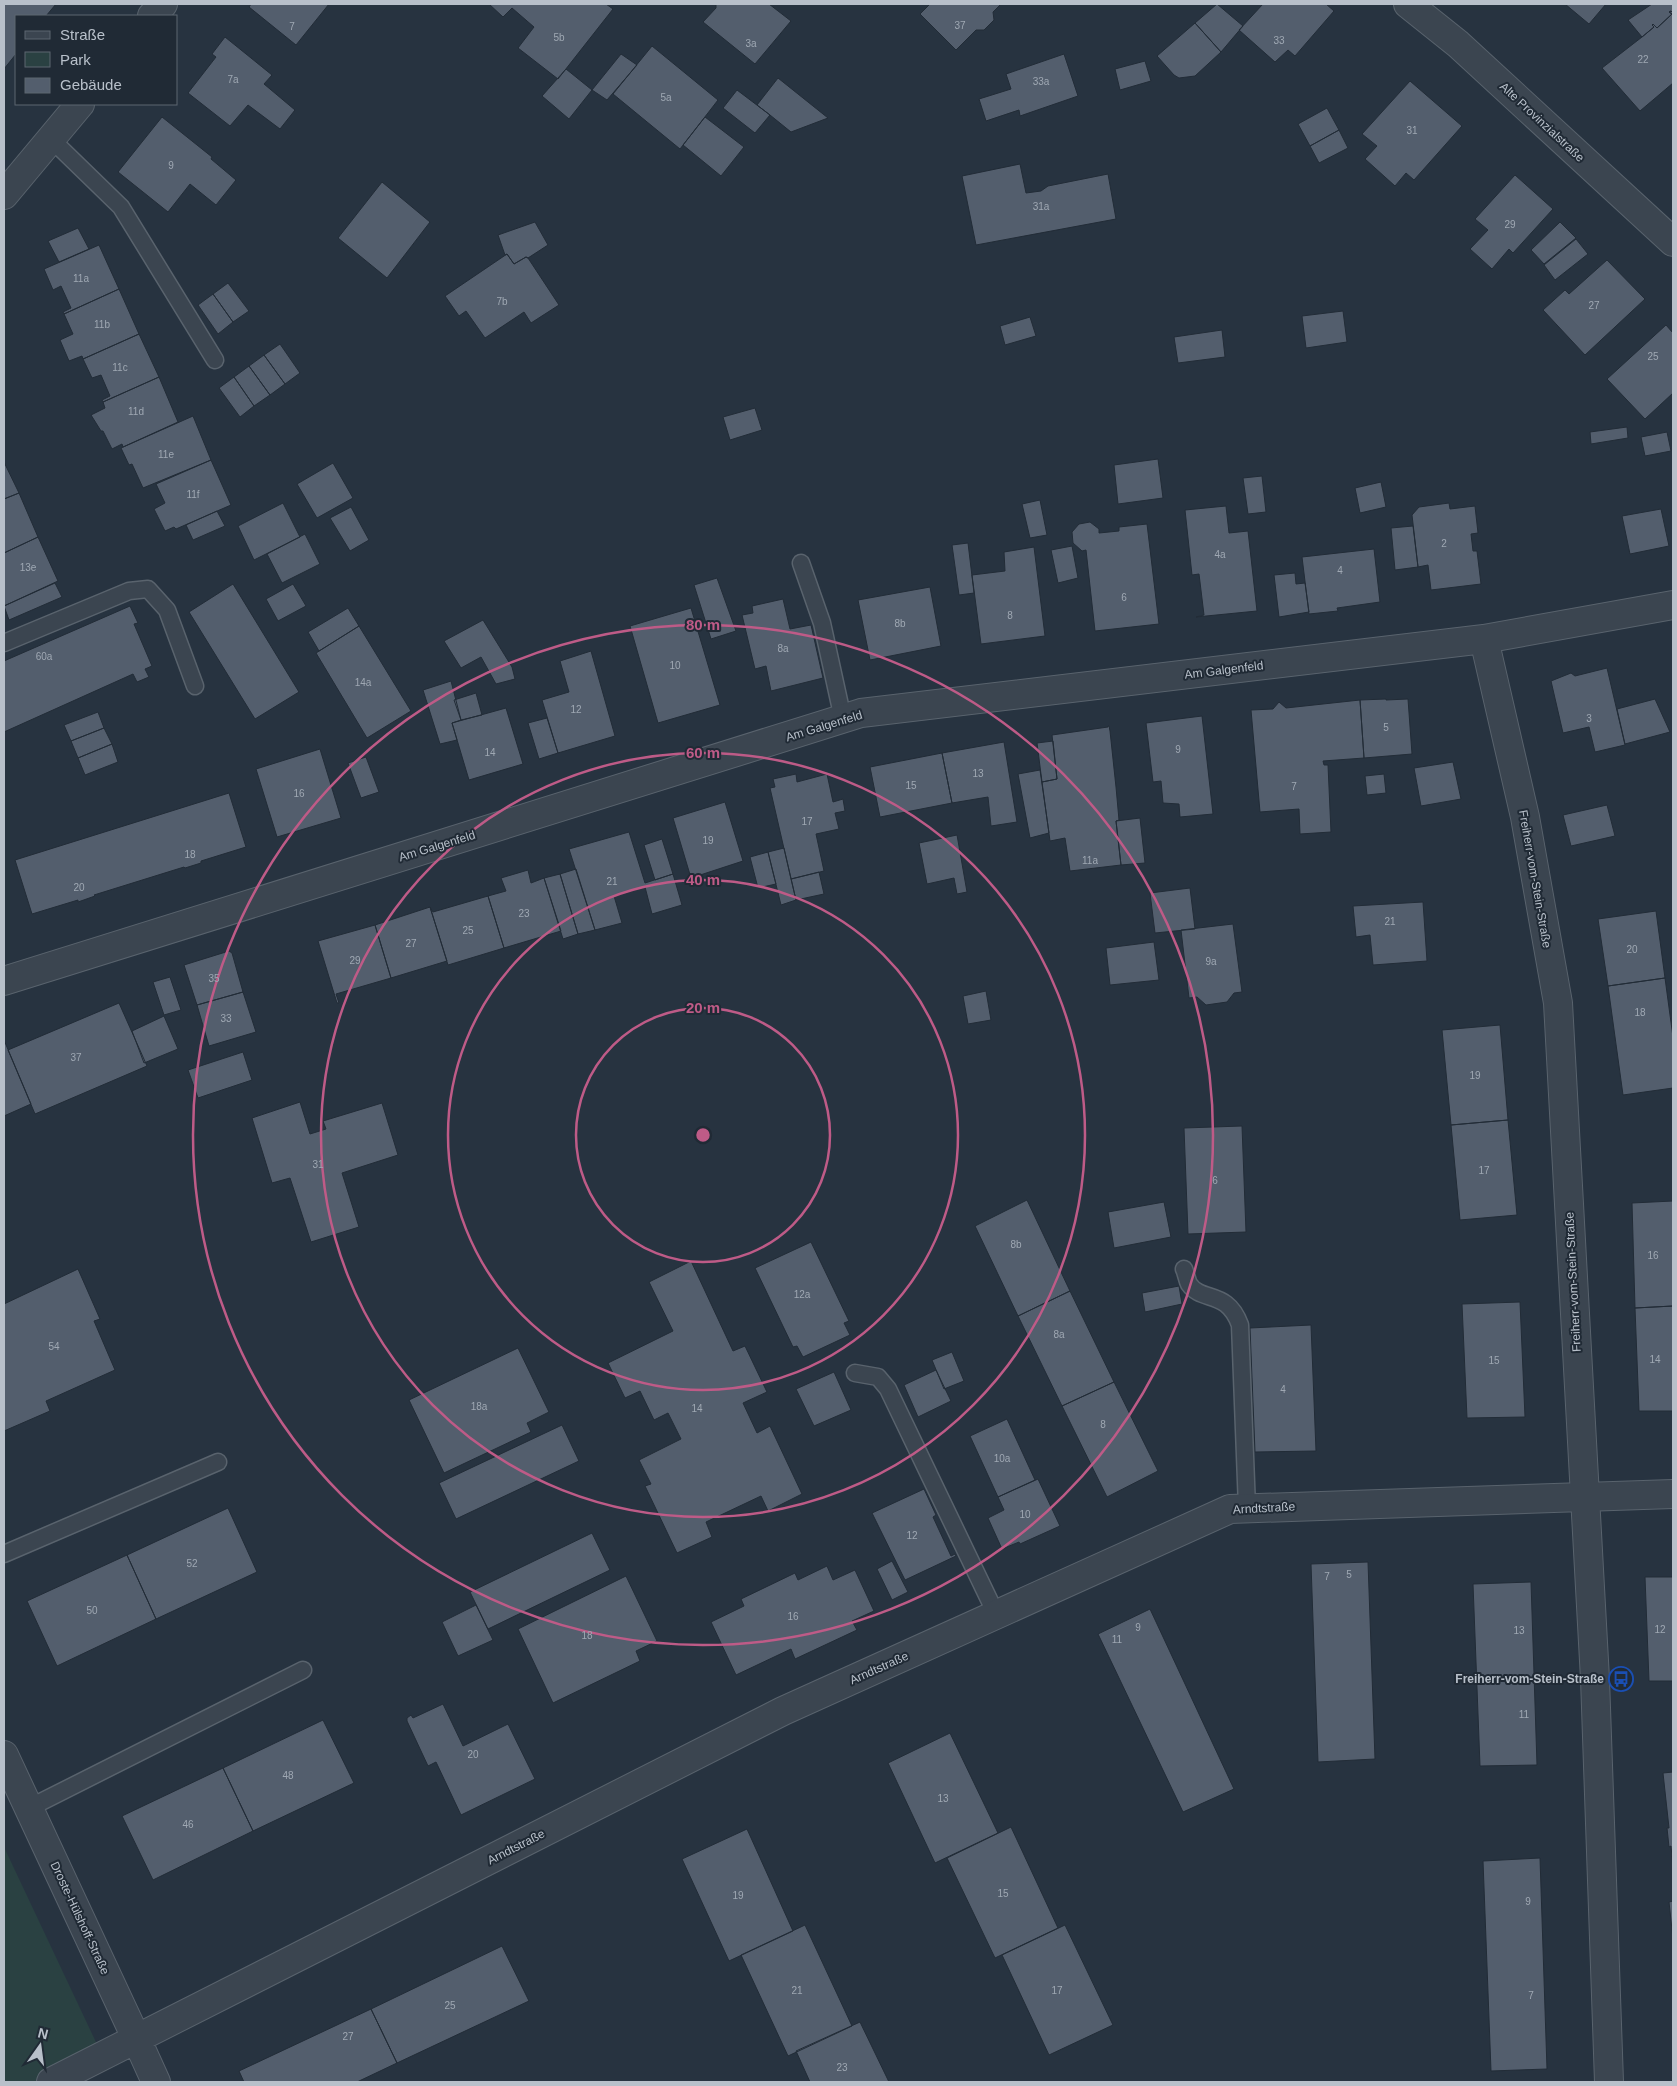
<svg xmlns="http://www.w3.org/2000/svg" width="1677" height="2086" viewBox="0 0 1677 2086" font-family="Arial,sans-serif">
  <rect width="100%" height="100%" fill="#273340"/>
  <path fill="#2a4142" d="M4 1847 103 2057 51 2082H4Z"/>
  <path fill="#535e6d" stroke="#222c37" d="M4 4H56L46 16H16V54L4 69Z
    M251 4H329L296 45 249 7Z
    M489 4H606L613 9 558 79 518 48 534 27 512 8 503 17Z
    M716 4H769L791 21 755 64 703 22 716 8Z
    M930 4H1001L993 12 994 20 984 30H976L956 50 920 14Z
    M1217 4 1243 26 1221 52 1195 23Z
    M1263 4H1326L1334 11 1295 56 1288 50 1275 62 1239 30Z
    M1565 4H1606L1589 24Z
    M1652 4H1673V13L1671 11 1669 12 1672 14 1657 28 1653 24 1652 25 1654 27 1642 37 1628 20Z
    M1671 11 1673 13V83L1640 111 1602 68 1642 37 1654 27 1652 25 1653 24 1657 28 1672 14 1669 12Z
    M1195 23 1221 52 1195 76 1179 78 1174 75 1157 56Z
    M225 37 272 75 264 84 295 110 280 129 248 105 230 126 188 93 216 57 212 54Z
    M652 46 718 100 680 149 613 94Z
    M621 54 637 65 607 100 592 90Z
    M1064 54 1078 96 1020 116 1019 110 986 121 979 99 1011 89 1006 74Z
    M1145 61 1151 81 1120 90 1115 69Z
    M566 69 592 90 569 119 542 96Z
    M778 78 828 118 791 132 770 115 757 105Z
    M1410 81 1462 126 1414 180 1406 173 1395 186 1365 159 1377 146 1362 134Z
    M737 90 770 115 755 133 723 108Z
    M1327 108 1339 130 1310 146 1298 124Z
    M162 117 212 157 211 159 236 180 216 205 190 184 168 212 118 172Z
    M705 117 744 147 721 176 683 145Z
    M1339 130 1348 148 1319 163 1310 146Z
    M1020 164 1026 193 1041 191 1048 186 1108 174 1116 219 976 245 962 176Z
    M1515 175 1553 209 1513 253 1509 249 1492 269 1470 249 1488 230 1475 219Z
    M382 182 430 222 387 278 338 238Z
    M535 222 548 245 528 258 526 257 514 264 507 254 505 255 498 235Z
    M1560 222 1576 238 1544 264 1531 250Z
    M78 228 89 249 59 262 48 241Z
    M1576 239 1588 254 1555 280 1544 265Z
    M99 245 119 289 64 314 63 312 71 308 61 286 53 290 44 269Z
    M507 254 514 264 526 257 528 258 559 305 531 323 524 312 485 338 466 311 459 316 445 296Z
    M1607 260 1645 299 1585 355 1543 310 1565 290 1569 294Z
    M228 283 249 311 233 322 213 294Z
    M119 289 139 334 83 359 82 356 69 361 60 340 73 334 64 314Z
    M213 294 233 322 218 334 198 305Z
    M1343 311 1347 342 1306 348 1302 316Z
    M1030 317 1036 336 1005 345 1000 326Z
    M1666 325 1673 333V393L1645 419 1607 379Z
    M1222 330 1225 357 1178 363 1174 337Z
    M139 334 159 377 103 402 102 400 110 396 101 375 92 378 83 359Z
    M280 344 300 373 285 384 264 355Z
    M264 355 285 384 270 395 249 366Z
    M249 366 270 395 254 406 234 377Z
    M159 377 178 422 123 447 122 444 112 449 103 431H101L91 415 105 408 103 402Z
    M234 377 254 406 240 417 219 388Z
    M755 408 762 430 730 440 723 417Z
    M193 416 211 460 143 488 132 464 129 465 121 448Z
    M1627 427 1628 438 1591 444 1590 432Z
    M1667 432 1671 451 1645 456 1641 437Z
    M1158 459 1163 498 1118 504 1114 465Z
    M211 460 231 505 176 529 174 527 165 531 154 509 165 503 156 484Z
    M4 462 19 493 4 499Z
    M333 463 353 498 317 518 297 484Z
    M1262 476 1266 512 1248 514 1243 478Z
    M1381 482 1386 507 1360 513 1355 488Z
    M19 493 38 537 4 553V499Z
    M1040 500 1047 535 1030 538 1022 504Z
    M283 503 300 537 254 560 238 526Z
    M1449 503 1450 509 1475 506 1478 533 1471 534 1473 551H1477L1481 584 1431 590 1428 565 1418 567 1412 515 1419 507Z
    M1226 506 1229 533 1248 531 1257 611 1196 617 1204 615 1199 574 1192 575 1185 510Z
    M351 507 369 540 350 551 330 518Z
    M1661 509 1669 546 1630 554 1622 516Z
    M217 511 225 526 193 540 186 525Z
    M1090 522 1099 529V533L1119 531V527L1147 524 1159 624 1095 631 1086 550 1082 551 1073 543 1072 532 1079 524Z
    M1413 526 1418 567 1395 570 1391 528Z
    M305 534 320 564 282 583 267 554Z
    M38 537 58 581 4 606V553Z
    M968 543 974 593 959 595 952 545Z
    M1072 546 1078 578 1058 583 1051 550Z
    M1034 547 1045 636 981 644 972 575 1005 571 1004 552Z
    M1374 549 1380 602 1337 608 1338 611 1309 614 1302 557Z
    M1295 573 1296 584 1305 583 1309 612 1279 617 1274 575Z
    M717 578 736 631 711 639 694 585Z
    M55 583 62 597 9 620 4 606Z
    M233 584 299 692 255 719 189 612Z
    M293 584 306 606 278 621 266 599Z
    M930 587 941 646 870 660 858 600Z
    M783 599 790 629 811 625 823 678 771 691 766 666 755 669 742 615 753 613 752 606Z
    M130 606 138 623 134 624 152 666 145 669 149 677 137 682 133 674 4 732V661Z
    M348 608 359 626 319 651 308 632Z
    M691 608 720 705 658 723 630 626Z
    M483 620 512 667 515 679 496 684 481 657 461 668 444 641Z
    M359 626 411 711 367 738 316 653Z
    M591 651 615 736 558 753 542 700 569 692 560 661Z
    M1607 668 1625 745 1595 752 1589 727 1563 733 1551 681 1571 673 1575 676Z
    M451 681 461 720 452 723 457 740 440 744 423 690Z
    M476 693 482 715 461 720 454 700Z
    M1386 699V700L1408 699 1412 754 1364 758 1360 700Z
    M1655 699 1670 732 1625 744 1617 709Z
    M1360 700 1364 758 1323 761 1324 765H1328L1331 832 1300 834 1299 809 1260 812 1251 710 1273 709 1279 702 1286 708Z
    M506 708 523 764 469 780 452 723Z
    M98 712 104 728 71 741 64 725Z
    M1202 716 1213 814 1180 817 1179 804 1163 803 1161 781 1153 782 1146 723Z
    M547 718 558 753 539 759 528 723Z
    M1108 726H1109L1110 731 1116 787 1119 820 1116 821 1121 865 1070 871 1065 838 1050 841 1042 782 1057 779 1052 735 1108 727Z
    M104 728 112 744 78 758 71 741Z
    M1053 741 1057 779 1042 782 1037 743Z
    M1004 742 1017 822 991 826 988 797 952 803 942 753Z
    M112 744 118 762 85 775 78 758Z
    M320 749 341 818 277 837 256 769Z
    M942 753 952 803 880 817 870 767Z
    M366 757 379 792 361 798 348 763Z
    M1453 762 1461 799 1421 806 1414 768Z
    M1040 770 1049 833 1030 838 1018 774Z
    M796 774 797 782 827 774 833 802 843 799 845 811 835 813 839 829 816 834 824 871 791 879 770 788 775 787 773 779Z
    M1384 774 1386 793 1367 795 1365 776Z
    M229 793 246 847 201 861V863L185 868 184 867 94 895 95 896 78 902V900L32 914 15 860Z
    M725 802 743 861 691 878 673 818Z
    M1607 805 1615 836 1571 846 1563 815Z
    M1140 818 1145 863 1121 865 1116 821Z
    M629 832 645 883 673 874 682 905 652 914 645 887 614 896 622 923 595 930 569 849Z
    M957 835 967 892 957 894 954 878 927 884 919 843Z
    M662 839 673 874 655 880 644 845Z
    M784 848 796 900 781 905 768 852Z
    M768 852 776 884 758 888 750 857Z
    M576 869 595 930 578 934 560 874Z
    M528 870 531 883 544 878 561 931 504 948 488 896 506 891 501 878Z
    M819 872 824 894 796 900 791 879Z
    M560 874 578 934 563 939 544 878Z
    M1190 888 1195 929 1155 933 1150 893Z
    M488 896 504 948 448 965 430 907 433 912Z
    M1423 902 1427 961 1373 965 1370 935 1356 937 1353 906Z
    M430 907 447 961 391 978 375 925Z
    M1656 911 1665 978 1608 986 1598 919Z
    M1233 924 1242 992 1234 993 1227 1002 1206 1005 1197 997 1189 998 1181 930Z
    M375 925 391 978 336 994 339 1003H337L318 941Z
    M1154 942 1159 980 1110 985 1106 948Z
    M229 951 232 953 243 992 197 1005 184 965Z
    M170 977 181 1010 164 1015 153 982Z
    M1665 978 1673 1037V1088L1623 1095 1608 986Z
    M986 991 991 1020 968 1024 963 996Z
    M243 992 256 1032 209 1046 197 1005Z
    M119 1003 147 1066 35 1114 8 1050Z
    M164 1016 178 1049 144 1063 132 1031Z
    M1500 1025 1508 1120 1451 1125 1442 1030Z
    M4 1040 31 1104 4 1116Z
    M243 1052 252 1080 198 1098 188 1070Z
    M300 1102 310 1134 326 1129 323 1121 382 1103 398 1155 342 1173 359 1227 311 1242 290 1178 272 1183 252 1118Z
    M1508 1120 1517 1215 1460 1220 1451 1125Z
    M1242 1126 1246 1232 1188 1234 1184 1128Z
    M1027 1200 1070 1291 1018 1316 975 1226Z
    M1673 1201V1306L1635 1308 1632 1203Z
    M1164 1202 1171 1237 1114 1248 1108 1212Z
    M811 1242 849 1321 844 1323 850 1335 803 1357 797 1346 793 1347 755 1268Z
    M691 1261 733 1351 745 1346 767 1392 743 1403 757 1433 770 1426 802 1494 768 1511 761 1496 706 1522 712 1537 677 1553 645 1486 651 1484 639 1460 681 1439 668 1413 654 1420 640 1391 625 1398 608 1363 673 1331 649 1282Z
    M78 1269 100 1319 94 1321 115 1370 46 1401 50 1411 4 1431V1304Z
    M1179 1286 1182 1304 1145 1312 1142 1293Z
    M1070 1291 1114 1382 1062 1406 1018 1316Z
    M1520 1302 1525 1417 1467 1418 1462 1304Z
    M1673 1306V1411H1639L1635 1308Z
    M1311 1325 1316 1451 1255 1452 1250 1328Z
    M518 1348 549 1412 527 1423 531 1432 444 1473 409 1400Z
    M952 1352 964 1381 944 1389 932 1360Z
    M936 1370 951 1401 918 1417 904 1385Z
    M834 1372 851 1410 814 1426 796 1389Z
    M1114 1382 1158 1471 1107 1497 1062 1406Z
    M1007 1419 1035 1480 998 1497 970 1436Z
    M562 1425 579 1461 456 1519 439 1483Z
    M1038 1479 1060 1526 1020 1544 1019 1542 1002 1549 988 1518 1004 1510 998 1497Z
    M924 1489 936 1515 933 1517 951 1556 955 1554 956 1556 905 1580 872 1513Z
    M228 1508 257 1572 156 1619 127 1555Z
    M592 1533 610 1570 488 1629 470 1592Z
    M127 1555 156 1619 57 1666 27 1601Z
    M892 1561 908 1592 892 1600 877 1569Z
    M1368 1562 1375 1759 1318 1762 1311 1564Z
    M827 1566 833 1580 855 1570 874 1611 852 1621 857 1630 795 1659 791 1649 736 1675 711 1622 744 1606 741 1599 795 1573 798 1580Z
    M626 1576 657 1641 636 1651 640 1661 553 1703 518 1629Z
    M1645 1577H1673V1681H1649Z
    M1531 1582 1537 1765 1480 1766 1473 1584Z
    M476 1605 493 1640 458 1656 442 1622Z
    M1150 1609 1234 1789 1183 1812 1098 1634Z
    M443 1704 463 1746 508 1724 535 1779 461 1815 436 1762 428 1766 407 1721V1718L411 1715 413 1718Z
    M323 1720 354 1783 253 1831 223 1768Z
    M950 1733 998 1833 935 1863 888 1763Z
    M223 1768 253 1831 153 1880 122 1816Z
    M1673 1772V1867L1671 1846 1669 1847 1667 1828H1669L1663 1773Z
    M1011 1827 1058 1928 995 1958 947 1858Z
    M747 1829 793 1931 729 1961 682 1859Z
    M1540 1858 1547 2069 1491 2071 1483 1861Z
    M1673 1901V1939L1669 1902Z
    M805 1925 852 2026 788 2056 741 1955Z
    M1065 1925 1113 2025 1049 2055 1002 1955Z
    M502 1946 529 2001 397 2063 371 2009Z
    M371 2009 397 2063 357 2082H244L239 2071Z
    M860 2022 889 2082H810L796 2051Z"/>
  <g fill="none" stroke-linecap="round" stroke-linejoin="round">
    <defs>
      <path id="service" d="M51 139 121 207 215 360
        M801 563 822 623 843 719
        M4 643 129 591 148 589 167 610 195 686
        M1184 1269C1186 1273 1187 1280 1189 1284 1202 1303 1227 1289 1240 1325L1247 1508
        M855 1373 878 1377 888 1389 996 1614
        M4 1554 218 1462
        M29 1808 303 1670"/>
      <path id="minor" d="M1408 4 1458 44 1673 242
        M152 16 163 4
        M4 195 80 104
        M1484 639 1525 817 1558 1003 1595 1679 1609 2082
        M4 981 861 713 1484 639 1673 605
        M4 1755 137 2040 156 2082
        M51 2082 783 1711 1230 1509 1673 1494"/>
    </defs>
    <use href="#service" stroke="#59636d" stroke-width="19"/>
    <use href="#minor" stroke="#59636d" stroke-width="30"/>
    <use href="#service" stroke="#3b4550" stroke-width="16"/>
    <use href="#minor" stroke="#3b4550" stroke-width="28"/>
  </g>
  <g fill="none" stroke="#be5b87" stroke-width="2.5">
    <circle cx="703" cy="1135" r="127"/>
    <circle cx="703" cy="1135" r="255"/>
    <circle cx="703" cy="1135" r="382"/>
    <circle cx="703" cy="1135" r="510"/>
  </g>
  <defs>
    <symbol id="bus-ring" viewBox="-11 -11 22 22"><circle r="9.5" fill="#202a35" stroke="#1a4fb4" stroke-width="1.5"/><path d="M-5-6H5V4H4V6H2V4H-2V6H-4V4H-5ZM-3.5-4V0h7V-4ZM-3.5 1.2v1.5H-2V1.2ZM2 1.2v1.5H3.5V1.2Z" fill="#1a4fb4"/></symbol>
  </defs>
  <g fill-rule="evenodd">
    <use href="#bus-ring" x="1607" y="1665" width="28" height="28"/>
  </g>
  <g text-anchor="middle" stroke-width="4" stroke-linejoin="round" paint-order="stroke">
    <g font-size="10" fill="#9fa8b3">
      <text x="960" y="29">37</text>
      <text x="292" y="30">7</text>
      <text x="559" y="41">5b</text>
      <text x="1279" y="44">33</text>
      <text x="751" y="47">3a</text>
      <text x="1643" y="63">22</text>
      <text x="233" y="83">7a</text>
      <text x="1041" y="85">33a</text>
      <text x="666" y="101">5a</text>
      <text x="1412" y="134">31</text>
      <text x="171" y="169">9</text>
      <text x="1041" y="210">31a</text>
      <text x="1510" y="228">29</text>
      <text x="81" y="282">11a</text>
      <text x="502" y="305">7b</text>
      <text x="1594" y="309">27</text>
      <text x="102" y="328">11b</text>
      <text x="1653" y="360">25</text>
      <text x="120" y="371">11c</text>
      <text x="136" y="415">11d</text>
      <text x="166" y="458">11e</text>
      <text x="193" y="498">11f</text>
      <text x="1444" y="547">2</text>
      <text x="1220" y="558">4a</text>
      <text x="28" y="571">13e</text>
      <text x="1340" y="574">4</text>
      <text x="1124" y="601">6</text>
      <text x="1010" y="619">8</text>
      <text x="900" y="627">8b</text>
      <text x="783" y="652">8a</text>
      <text x="44" y="660">60a</text>
      <text x="675" y="669">10</text>
      <text x="363" y="686">14a</text>
      <text x="576" y="713">12</text>
      <text x="1589" y="722">3</text>
      <text x="1386" y="731">5</text>
      <text x="1178" y="753">9</text>
      <text x="490" y="756">14</text>
      <text x="978" y="777">13</text>
      <text x="911" y="789">15</text>
      <text x="1294" y="790">7</text>
      <text x="299" y="797">16</text>
      <text x="807" y="825">17</text>
      <text x="708" y="844">19</text>
      <text x="190" y="858">18</text>
      <text x="1090" y="864">11a</text>
      <text x="612" y="885">21</text>
      <text x="79" y="891">20</text>
      <text x="524" y="917">23</text>
      <text x="1390" y="925">21</text>
      <text x="468" y="934">25</text>
      <text x="411" y="947">27</text>
      <text x="1632" y="953">20</text>
      <text x="355" y="964">29</text>
      <text x="1211" y="965">9a</text>
      <text x="214" y="982">35</text>
      <text x="1640" y="1016">18</text>
      <text x="226" y="1022">33</text>
      <text x="76" y="1061">37</text>
      <text x="1475" y="1079">19</text>
      <text x="318" y="1168">31</text>
      <text x="1484" y="1174">17</text>
      <text x="1215" y="1184">6</text>
      <text x="1016" y="1248">8b</text>
      <text x="1653" y="1259">16</text>
      <text x="802" y="1298">12a</text>
      <text x="1059" y="1338">8a</text>
      <text x="54" y="1350">54</text>
      <text x="1655" y="1363">14</text>
      <text x="1494" y="1364">15</text>
      <text x="1283" y="1393">4</text>
      <text x="479" y="1410">18a</text>
      <text x="697" y="1412">14</text>
      <text x="1103" y="1428">8</text>
      <text x="1002" y="1462">10a</text>
      <text x="1025" y="1518">10</text>
      <text x="912" y="1539">12</text>
      <text x="192" y="1567">52</text>
      <text x="1349" y="1578">5</text>
      <text x="1327" y="1580">7</text>
      <text x="92" y="1614">50</text>
      <text x="793" y="1620">16</text>
      <text x="1138" y="1631">9</text>
      <text x="1660" y="1633">12</text>
      <text x="1519" y="1634">13</text>
      <text x="587" y="1639">18</text>
      <text x="1117" y="1643">11</text>
      <text x="1524" y="1718">11</text>
      <text x="473" y="1758">20</text>
      <text x="288" y="1779">48</text>
      <text x="943" y="1802">13</text>
      <text x="188" y="1828">46</text>
      <text x="1003" y="1897">15</text>
      <text x="738" y="1899">19</text>
      <text x="1528" y="1905">9</text>
      <text x="797" y="1994">21</text>
      <text x="1057" y="1994">17</text>
      <text x="1531" y="1999">7</text>
      <text x="450" y="2009">25</text>
      <text x="348" y="2040">27</text>
      <text x="842" y="2071">23</text>
    </g>
    <g font-size="12" fill="#b8c0ca" stroke="#202a35">
      <text transform="translate(1542 122) rotate(43)" y="4">Alte Provinzialstraße</text>
      <text transform="translate(1224 670) rotate(-7)" y="4">Am Galgenfeld</text>
      <text transform="translate(824 726) rotate(-17)" y="4">Am Galgenfeld</text>
      <text transform="translate(437 846) rotate(-17)" y="4">Am Galgenfeld</text>
      <text transform="translate(1535 879) rotate(80)" y="4">Freiherr-vom-Stein-Straße</text>
      <text transform="translate(1573 1282) rotate(-93)" y="4">Freiherr-vom-Stein-Straße</text>
      <text transform="translate(1264 1508) rotate(-3)" y="4">Arndtstraße</text>
      <text transform="translate(879 1668) rotate(-24)" y="4">Arndtstraße</text>
      <text transform="translate(516 1847) rotate(-27)" y="4">Arndtstraße</text>
      <text transform="translate(80 1918) rotate(65)" y="4">Droste-Hülshoff-Straße</text>
    </g>
    <g font-size="12" font-weight="bold" fill="#b8c0ca" stroke="#202a35" text-anchor="end">
      <text x="1604" y="1683">Freiherr-vom-Stein-Straße</text>
    </g>
  </g>
  <circle cx="703" cy="1135" r="8" fill="#be5b87" stroke="#202a35" stroke-width="2.5"/>
  <g font-size="15" text-anchor="middle" font-weight="bold" fill="#be5b87" stroke="#202a35" stroke-width="4" stroke-linejoin="round" paint-order="stroke">
    <text x="703" y="630">80 m</text>
    <text x="703" y="758">60 m</text>
    <text x="703" y="885">40 m</text>
    <text x="703" y="1013">20 m</text>
  </g>
  <rect width="1677" height="2086" fill="none" stroke="#b8c0ca" stroke-width="10"/>
  <rect x="15" y="15" width="162" height="90" fill="#202a35" stroke="#5d6671"/>
  <rect x="25" y="31" width="25" height="8" fill="#3b4550" stroke="#5d6671"/>
  <text x="60" y="40" font-size="15" fill="#b8c0ca">Straße</text>
  <rect x="25" y="52" width="25" height="15" fill="#2a4142" stroke="#5d6671"/>
  <text x="60" y="65" font-size="15" fill="#b8c0ca">Park</text>
  <rect x="25" y="78" width="25" height="15" fill="#535e6d" stroke="#5d6671"/>
  <text x="60" y="90" font-size="15" fill="#b8c0ca">Gebäude</text>
  <g transform="translate(40 2046) rotate(14)" stroke="#202a35" stroke-width="4" paint-order="stroke">
  <path d="M0-4L9 19L0 12L-9 19Z" fill="#b8c0ca"/>
  <text y="-8" font-size="14" font-weight="bold" text-anchor="middle" fill="#b8c0ca">N</text>
  </g>
</svg>
